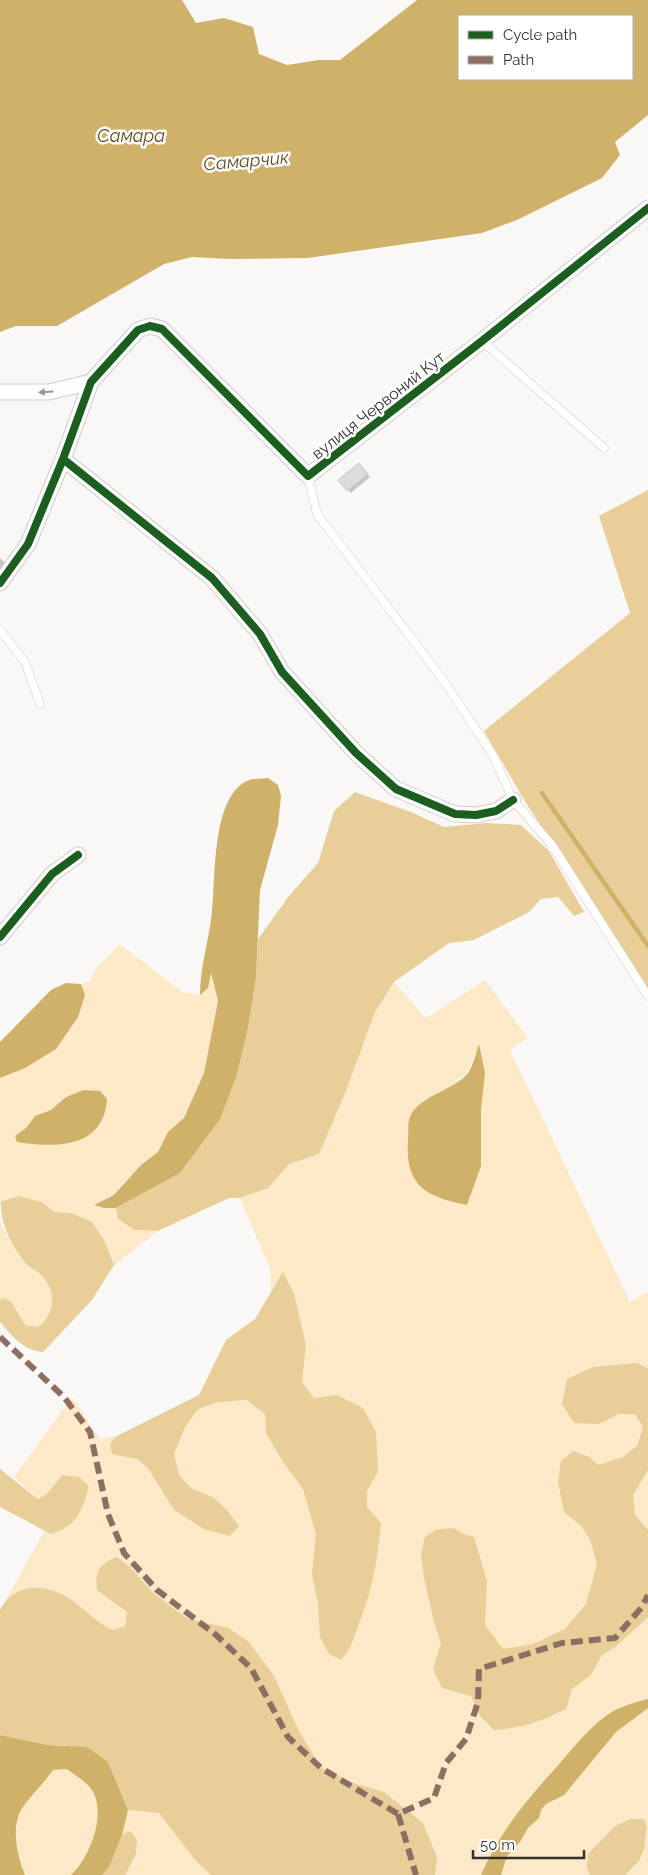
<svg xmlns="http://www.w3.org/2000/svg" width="648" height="1875" viewBox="0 0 648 1875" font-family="Raleway,sans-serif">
  <rect width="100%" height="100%" fill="#faf8f6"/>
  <path fill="#fce9c7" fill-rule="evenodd" d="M120 944 182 992 200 995 210 972 218 1001 204 1073 193 1100 184 1118 168 1132 158 1152 141 1165 114 1195 94 1205 104 1208H116L118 1219 134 1230 158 1231 114 1265 104 1240 71 1213 55 1212 40 1202H1L0 1204V1042L85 995 81 984 90 981 95 970ZM66 1097 17 1142 15 1136 26 1128 35 1116 51 1110Z
    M485 980 528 1038 510 1050 630 1302 648 1292V1875H0V1610L75 1477 62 1475 47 1494 38 1499 14 1477 72 1397 100 1439 115 1437 199 1395 236 1401 247 1400 263 1405 337 1395 314 1398 302 1382 306 1345 283 1273 271 1291V1271L240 1198 268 1188 289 1164 319 1154 346 1091 375 1012 394 982 426 1018ZM479 1046 485 1073 481 1110 427 1099 449 1087 467 1073Z
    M0 1221C7 1237 16 1251 27 1265 30 1269 36 1270 40 1273 57 1289 56 1314 38 1327L25 1325 12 1303 5 1298 0 1300Z"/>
  <path fill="#e8ce98" d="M648 490V989L526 803 484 731 630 613 599 516Z
    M355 792 411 812 444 827 486 823 521 825 549 851 584 912 574 916 558 897 541 899 529 912 474 940 449 943 394 982 375 1012 346 1091 319 1154 289 1164 268 1188 240 1198H229L158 1231 134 1230 118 1219 116 1208 180 1173 219 1119 237 1075 248 1028 256 978 258 939 289 896 318 863 334 811Z
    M18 1196 41 1202 55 1212 71 1213 92 1222 104 1240 114 1265 92 1300 43 1352C23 1350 13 1337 0 1322V1300L5 1298 12 1303 25 1325 38 1327C56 1314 57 1289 40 1274 36 1270 31 1269 27 1265 13 1248 0 1225 1 1202Z
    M283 1272 294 1294 306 1345 302 1382 314 1398 337 1395 363 1408 376 1432 378 1472 367 1491V1507L381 1523C378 1556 373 1588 361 1618 354 1635 354 1646 341 1660L329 1654 320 1637 318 1604 312 1574 316 1534 303 1489 283 1462 266 1433 265 1414 247 1400 219 1402 198 1409 185 1427 174 1454 179 1475 191 1488 214 1498 226 1509 239 1526 230 1536 204 1529 174 1510 148 1468 137 1459 112 1454 110 1444 115 1437 199 1395 226 1340 255 1319Z
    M637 1363 648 1368V1470L633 1495 635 1515 648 1530V1617L614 1648 602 1655 591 1675 572 1689 566 1709C539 1722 523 1728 494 1730L480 1716 471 1696 442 1688 433 1669 441 1643 434 1622 424 1578 421 1554 425 1537 435 1530 453 1528 464 1534 474 1537 487 1581 485 1625 503 1649 533 1644 565 1629 586 1604 597 1564 590 1539 581 1526 564 1512 558 1482 561 1461 573 1451 590 1457 598 1465 623 1457 637 1446 643 1427 635 1414H619L599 1424 574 1423 562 1404 567 1379 593 1367Z
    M0 1469 38 1499 47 1494 62 1475 79 1477 89 1486C82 1511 78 1525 51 1534L0 1507Z
    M117 1557 130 1567 153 1593 188 1619 228 1628 248 1641 273 1674 298 1729 321 1768 353 1783 384 1792 423 1823 437 1857 435 1875H211L196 1861 159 1813 128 1810 108 1762 65 1745H47L0 1735V1610C13 1584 42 1583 65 1596 83 1606 94 1622 113 1630L125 1626 127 1612 97 1590C95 1571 99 1564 117 1557Z
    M631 1819H644L647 1826 644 1849 639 1861 625 1875H590L587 1868 588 1854 615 1826Z
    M130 1831 137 1840 136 1854 125 1875H102L109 1867 122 1835Z"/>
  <path fill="#d0b16a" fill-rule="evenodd" d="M0 0H182L196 23 224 18 253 27 259 54 287 65 319 60H340L417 0H648V115L615 142 620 155 602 178 517 220 482 233 308 258 229 259 192 257 164 264 57 326H16L0 332ZM459 16H632V79H459Z
    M268 778 278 785 281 796 278 825 260 890 256 978 248 1028 237 1075 220 1119 180 1173 116 1208H104L94 1205 114 1195 141 1165 158 1152 168 1132 184 1118 204 1073 218 1001 211 973 208 988 200 995C200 967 209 940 212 912 216 878 211 795 249 780 254 778 263 779 268 778Z
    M66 983 81 984 85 995 78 1017 56 1049 25 1068 0 1078V1042L51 990Z
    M479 1044 485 1073 481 1110V1166L467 1205C426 1197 405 1186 408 1141 409 1134 407 1123 410 1117 418 1096 455 1090 468 1073 473 1066 476 1053 479 1044Z
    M84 1090 100 1091 107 1099C104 1149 55 1148 17 1142L15 1136 26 1128 35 1116 51 1110 66 1097Z
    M648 1699V1708L616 1732 564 1795 546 1804 541 1810 539 1818 528 1828 520 1842 507 1856 501 1875H481C502 1828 527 1800 560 1763 574 1747 589 1728 606 1716 618 1707 633 1703 648 1699Z
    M0 1735 47 1745 87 1747 108 1762 128 1810 122 1835 109 1867 102 1875H71C89 1858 104 1821 95 1796 91 1784 76 1776 67 1769L53 1770C44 1783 32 1794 23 1807 10 1825 17 1856 25 1875H0Z"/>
  <path fill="#0003" d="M359 465 370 477 351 493 340 480Z
    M0 558 9 567 0 576Z"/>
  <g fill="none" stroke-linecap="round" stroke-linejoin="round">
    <path stroke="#d0b16a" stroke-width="4.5" d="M542 793 648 946"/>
  </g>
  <path fill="#dddcda" stroke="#cac9c8" d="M359 463 368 474 347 491 338 480Z"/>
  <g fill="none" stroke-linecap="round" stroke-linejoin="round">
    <defs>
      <path id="lane" d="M482 341 604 448
        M308 476 317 514 444 681 493 755 513 800 552 845 648 996
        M0 630 25 662 40 704"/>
      <path id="street" d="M0 392H49L91 382
        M63 459 212 578 260 634 282 672 356 753 396 789 455 814 476 815 496 811 513 800
        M0 583 28 544 63 459 91 382 138 330 150 326 162 329 308 476 482 341 648 208
        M0 937 52 874 78 855"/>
    </defs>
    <use href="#lane" stroke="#cfcecc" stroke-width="9"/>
    <use href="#street" stroke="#cfcecc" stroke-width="17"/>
    <use href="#lane" stroke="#fefefe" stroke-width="8"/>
    <use href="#street" stroke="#fefefe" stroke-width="15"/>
    <path stroke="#8d6e63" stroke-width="6" stroke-dasharray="12 6" stroke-linecap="butt" d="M0 1337 64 1397 90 1432 108 1514 124 1553 157 1590 215 1634 251 1668 288 1737 321 1768 398 1814 434 1798 446 1763 466 1739 478 1702 479 1669 562 1643 615 1638 642 1607 648 1595
      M398 1814 416 1875"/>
    <defs>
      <path id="cycleway" d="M63 459 212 578 260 634 282 672 356 753 396 789 455 814 476 815 496 811 513 800
        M0 583 28 544 63 459 91 382 138 330 150 326 162 329 308 476 482 341 648 208
        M0 937 52 874 78 855"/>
    </defs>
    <use href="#cycleway" stroke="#fff" stroke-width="11"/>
    <use href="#cycleway" stroke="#1b5e20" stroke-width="8"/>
  </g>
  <defs><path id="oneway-solid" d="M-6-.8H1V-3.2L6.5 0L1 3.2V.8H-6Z" transform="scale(1.25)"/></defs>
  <use fill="#989796" href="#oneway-solid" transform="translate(46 392) rotate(176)"/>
  <g text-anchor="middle" stroke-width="5" stroke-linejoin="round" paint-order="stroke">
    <g font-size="16" fill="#31302e" stroke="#fff">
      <text transform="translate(378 405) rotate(-38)" y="6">вулиця Червоний Кут</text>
    </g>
    <g font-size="18" font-style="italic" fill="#5e4b24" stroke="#fff">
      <text x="131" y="142">Самара</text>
      <text transform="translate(246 161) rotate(-5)" y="6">Самарчик</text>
    </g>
  </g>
  <rect x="458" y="15" width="175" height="65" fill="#ffffff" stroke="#adacab"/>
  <rect x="468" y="31" width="25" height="8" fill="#1b5e20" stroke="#adacab"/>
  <text x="503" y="40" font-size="15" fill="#31302e">Cycle path</text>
  <rect x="468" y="56" width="25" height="8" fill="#8d6e63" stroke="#adacab"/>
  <text x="503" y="65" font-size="15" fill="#31302e">Path</text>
  <path d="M473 1850v8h111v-8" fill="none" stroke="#31302e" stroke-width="2.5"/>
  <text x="480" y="1850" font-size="15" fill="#31302e" stroke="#ffffff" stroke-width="4" paint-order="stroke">50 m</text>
</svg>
